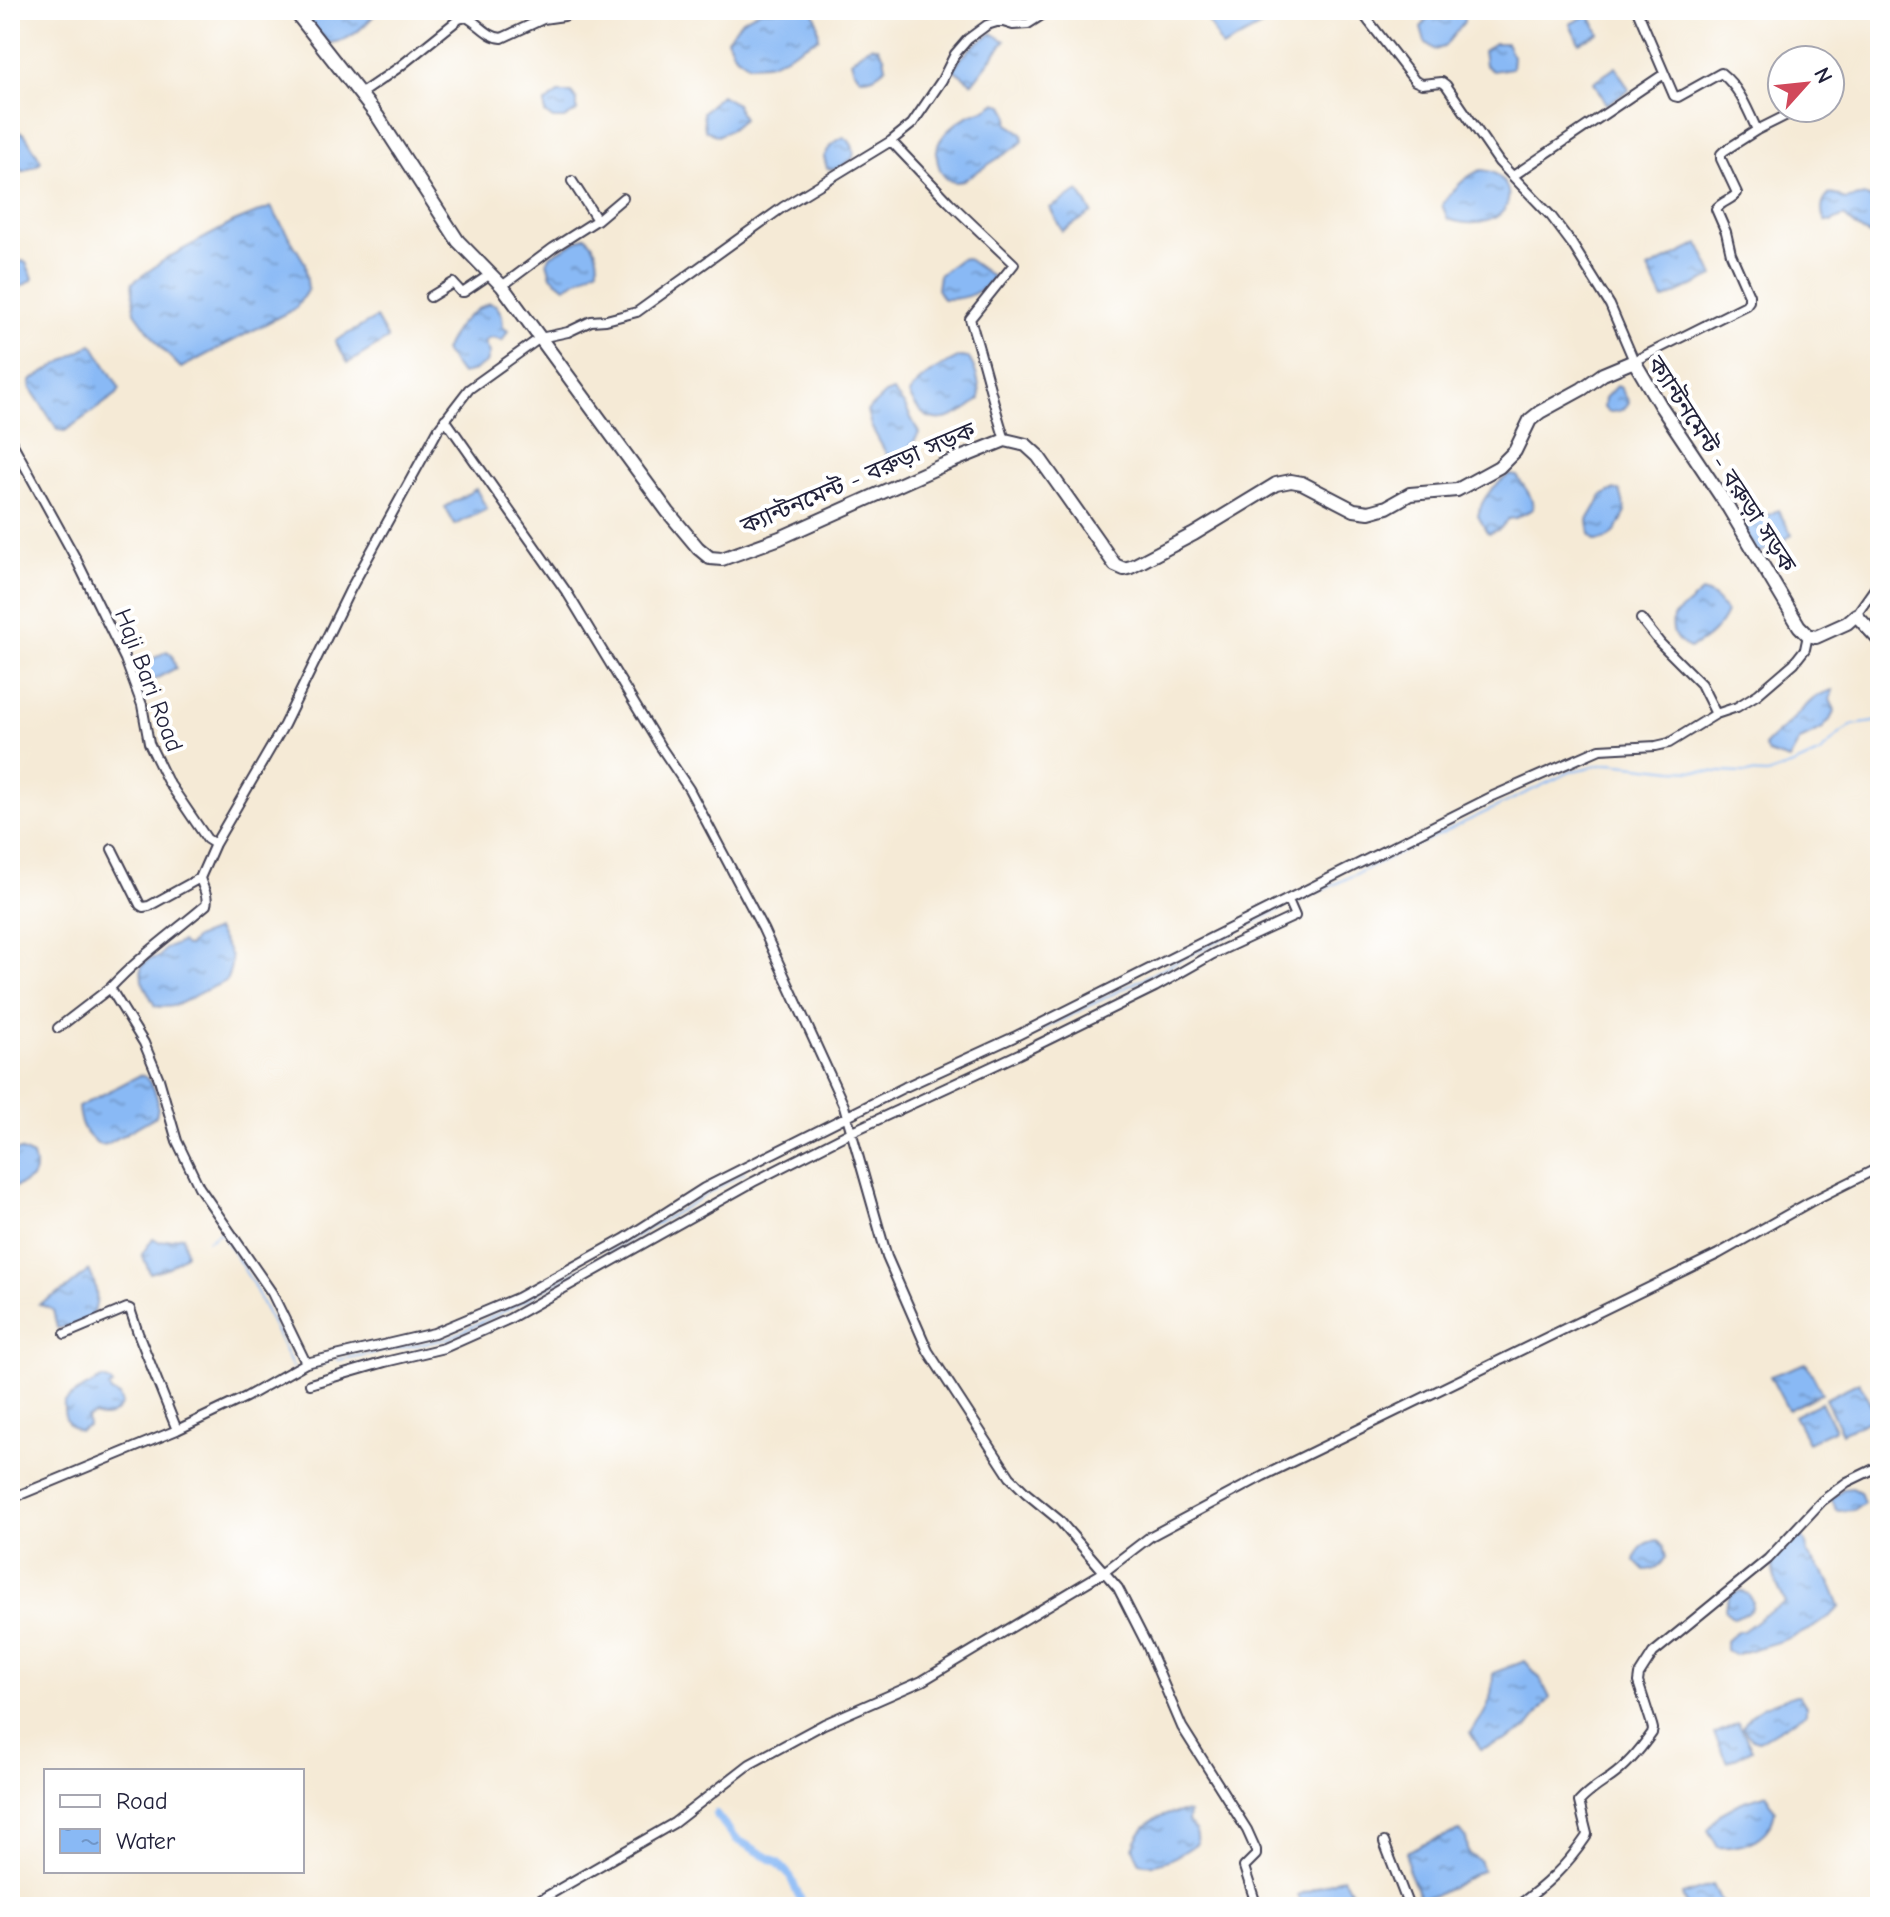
<svg xmlns="http://www.w3.org/2000/svg" width="1890" height="1917" viewBox="0 0 1890 1917" font-family="'Comic Neue','Noto Sans Bengali',sans-serif">
  <defs>
    <pattern id="water-ripples" width="26" height="14" patternUnits="userSpaceOnUse" patternTransform="scale(2)"><rect width="26" height="14" fill="#89b9f5"/><path d="M2 4q2-2 4 0t4 0M15 11q2-2 4 0t4 0" fill="none" stroke="#7096c8"/></pattern>
  </defs>
  <rect width="100%" height="100%" fill="#fff"/>
  <filter id="ink" filterUnits="userSpaceOnUse"><feTurbulence type="fractalNoise" baseFrequency=".0125" numOctaves="2"/><feDisplacementMap in="SourceGraphic" scale="16" xChannelSelector="R" yChannelSelector="G"/><feConvolveMatrix kernelMatrix="1 2 1 2 8 2 1 2 1" color-interpolation-filters="sRGB"/></filter>
  <filter id="wash" filterUnits="userSpaceOnUse"><feTurbulence type="fractalNoise" baseFrequency=".006" numOctaves="4" result="noise"/><feDisplacementMap in="SourceGraphic" scale="32" xChannelSelector="R" yChannelSelector="G"/><feGaussianBlur stdDeviation="1.8" result="paint"/><feColorMatrix in="noise" values="0 0 0 0 0 0 0 0 0 0 0 0 0 0 0 0 0 1.4 0 .05"/><feComposite in="paint" operator="in"/></filter>
  <g filter="url(#wash)">
    <rect width="100%" height="100%" fill="#f5ead6"/>
    <path fill="url(#water-ripples)" stroke="#566e98" stroke-width="2" d="M310 10H375L376 13C363 28 348 43 327 43L319 35 309 19Z
      M761 10H813L817 20 819 38C803 44 785 59 770 63 764 65 756 64 749 65L734 54 727 39 742 20Z
      M1233 10H1265L1272 21 1222 48 1209 23Z
      M1433 10H1461L1464 15V22L1444 47 1435 50 1425 42 1421 28Z
      M1589 14 1599 33 1579 43 1570 24Z
      M992 33 1005 41 972 83 953 69C963 54 976 42 992 33Z
      M1495 43H1506L1513 56 1512 68 1493 71 1485 65 1483 51Z
      M871 46 878 47 884 56 886 67C877 75 872 78 860 78L854 70 851 61 859 53Z
      M1616 67 1629 90 1606 104 1594 82Z
      M558 93H571L577 100V111L564 119H553L545 113V103Z
      M721 95 736 104 743 119 731 129 718 136 705 130 703 112Z
      M995 103 1004 105 1009 115 1008 124 1022 133 1023 141 1016 147 964 180C942 191 929 154 942 138 948 129 962 118 972 114 981 111 987 110 995 103Z
      M21 132 26 136 41 161 39 164 23 172 10 152V138Z
      M844 137C852 142 855 149 853 158 844 164 837 172 827 168L824 157C828 148 834 141 844 137Z
      M1481 170C1492 171 1496 173 1503 181 1515 197 1506 216 1487 221 1475 225 1460 223 1448 219L1442 205C1454 190 1463 177 1481 170Z
      M1079 191 1092 213 1062 231 1050 208Z
      M1830 194 1839 196 1845 200 1865 196 1880 204V236C1865 238 1855 225 1844 216L1831 222 1825 221C1820 212 1821 201 1830 194Z
      M271 207 305 263 308 289 296 308 181 368 161 348 135 312 132 283 167 258 234 222Z
      M586 236C596 246 598 255 598 268L565 287 551 276 547 262 551 255Z
      M1699 244 1714 276 1663 300 1648 269Z
      M966 258 993 277C981 294 964 300 943 299L937 289 939 275 960 259Z
      M23 261 26 263 33 278 32 280 10 293V267Z
      M489 303 496 305 502 315 503 327 508 331 502 341C494 338 491 336 484 342L489 353 486 363 471 372 461 374 444 351C455 326 465 315 489 303Z
      M376 318 388 339 348 363 335 341Z
      M92 344 94 346 120 389 117 394 65 431 58 430 31 389 30 383 32 380Z
      M960 357 969 358C977 371 980 383 980 399 953 421 927 433 909 394 920 376 942 366 960 357Z
      M1616 386 1620 387 1629 402C1624 411 1618 412 1608 412L1604 408 1605 398Z
      M893 391 905 406 919 433C911 449 904 454 887 455L871 426 867 411 885 394Z
      M1509 475 1517 476C1524 487 1533 495 1533 509L1516 518 1508 519 1500 529 1490 533 1487 532 1478 516C1482 496 1494 486 1509 475Z
      M476 489 487 509 455 525 445 507Z
      M1613 490 1620 491 1626 512C1618 527 1614 541 1595 541L1590 534 1588 520 1602 496Z
      M1778 510 1792 535 1758 554 1742 528Z
      M1702 592C1715 596 1720 602 1726 613 1719 629 1705 641 1690 648 1674 641 1671 633 1673 617Z
      M167 651 172 655 176 668 146 684 142 683 137 670 139 667Z
      M1833 690 1830 700 1835 710 1830 720 1821 730 1800 740 1789 760 1768 753 1764 746C1773 736 1783 729 1792 720 1806 707 1812 695 1833 690Z
      M216 930C229 952 237 956 226 981 216 986 204 990 194 996 180 1004 172 1009 155 1006L142 981 141 967 149 959 159 957 165 949 181 942 185 946H189L195 938Z
      M140 1075 145 1076C155 1087 161 1102 156 1116L107 1144 100 1145C86 1136 79 1125 78 1107Z
      M20 1150 33 1156C40 1179 29 1181 10 1189V1154Z
      M183 1236 186 1254 169 1267 150 1273 142 1254 153 1238 160 1242Z
      M89 1270C97 1286 103 1311 83 1323 76 1326 64 1327 57 1328L53 1310 39 1304 68 1288Z
      M1806 1363 1822 1393 1788 1410 1770 1376Z
      M102 1379 109 1381 113 1386 109 1388 111 1392 119 1396 122 1404C116 1415 105 1420 94 1415L87 1418 88 1426 79 1431C66 1426 63 1416 64 1403 74 1392 89 1386 102 1379Z
      M1859 1382 1877 1416 1842 1433 1825 1399Z
      M1821 1402 1835 1429 1808 1442 1794 1416Z
      M1852 1488 1860 1492 1864 1503 1854 1510 1837 1511 1831 1499 1843 1489Z
      M1795 1536 1802 1537 1806 1543 1807 1553 1830 1582 1840 1607C1813 1636 1771 1643 1734 1655L1726 1650V1641L1737 1631H1743L1763 1616 1786 1602C1777 1587 1772 1576 1772 1558L1781 1546Z
      M1658 1540 1663 1547 1666 1557C1660 1567 1655 1570 1644 1570L1635 1561C1637 1548 1645 1542 1658 1540Z
      M1740 1591 1748 1594 1753 1601 1752 1608 1746 1613 1734 1618 1726 1612 1725 1607 1730 1595Z
      M1525 1661 1540 1678 1550 1698 1527 1728 1504 1741 1481 1749 1470 1733C1488 1711 1492 1701 1493 1673Z
      M1796 1695H1799L1806 1706V1713L1803 1715 1759 1741C1751 1740 1747 1735 1743 1728 1750 1707 1777 1701 1796 1695Z
      M1738 1723 1752 1749 1728 1762 1714 1734Z
      M1767 1794 1769 1802 1775 1809C1772 1838 1744 1849 1718 1847L1708 1830 1720 1814 1742 1802Z
      M1180 1812 1189 1813 1188 1822 1195 1830 1197 1843C1182 1854 1159 1869 1140 1863L1133 1848C1142 1823 1155 1816 1180 1812Z
      M1459 1831 1466 1838 1469 1854 1479 1860 1483 1870 1437 1895 1420 1897 1408 1869 1407 1852 1422 1844Z
      M1343 1877 1358 1906 1304 1907 1298 1895Z
      M1713 1885 1724 1907H1687L1682 1895Z"/>
    <g fill="none" stroke-linecap="round" stroke-linejoin="round">
      <path stroke="#89b9f5" stroke-width="2" d="M1293 904 1572 771 1611 763 1673 770 1767 774 1793 765 1820 753 1842 732 1853 725 1880 721
        M851 1119 1033 1034 1287 906
        M829 1130 845 1122
        M207 1241 221 1232 253 1284 293 1368
        M337 1360 447 1339 530 1298 745 1172
        M296 1374 327 1362"/>
      <path stroke="#89b9f5" stroke-width="8" d="M716 1814 736 1839 778 1863 790 1876 804 1907"/>
    </g>
  </g>
  <g filter="url(#ink)">
    <g fill="none" stroke-linecap="round" stroke-linejoin="round">
      <defs>
        <path id="street" d="M1360 10 1415 81 1422 84 1442 82 1446 85 1499 162 1551 216 1572 244 1610 305 1634 361 1746 305 1749 301V295L1731 254 1726 232 1716 209C1722 201 1732 200 1737 193L1721 159V154L1724 151 1757 130 1789 114
          M1637 10 1674 96 1678 97 1721 73C1739 87 1748 110 1757 130
          M360 94 398 68 459 19 466 17C479 23 487 37 502 38L543 19 564 16 578 10
          M891 141 912 124 942 80 955 54 968 39 987 25 1000 21 1013 25 1028 24 1050 10
          M1513 176 1664 74
          M572 181 597 220
          M502 286 553 248 597 220 623 198
          M430 297 453 283 461 292H464L489 275
          M445 419 568 594 660 746 689 789 763 929 844 1106 887 1257 928 1351 1010 1477 1026 1493 1059 1520 1118 1588 1147 1645 1182 1727 1247 1830 1256 1850V1855L1244 1867 1257 1907
          M10 439 76 559 125 659 142 705 149 743 167 780 207 839 215 844 284 725 350 590 439 428 469 389 540 338 568 332 591 321 606 320 637 312 783 207 891 141 949 202 1014 264 970 319C983 359 992 400 1005 440
          M1856 615 1880 581
          M1641 619 1660 643 1701 684 1716 714
          M215 844 200 878C202 886 209 896 206 905 173 933 139 957 110 988L144 1043 159 1079 177 1141 199 1187 272 1293 306 1363 434 1333 517 1298 624 1239 704 1188 905 1087 1014 1037 1493 796 1600 749 1656 746 1669 743 1716 714 1737 707 1758 694 1794 663 1805 649 1808 635
          M112 849 140 905 143 907 149 906 200 878
          M58 1028 110 988
          M65 1334 127 1308 130 1309 138 1333 177 1430
          M310 1384 385 1362 444 1348 509 1319 753 1182 851 1132 1019 1054 1155 987 1213 954 1295 916 1288 900
          M10 1499 177 1430 246 1397 306 1363
          M1384 1842 1409 1907
          M528 1907 674 1823 750 1764 824 1724 922 1681 1104 1572 1151 1536 1263 1476 1718 1254 1810 1202 1880 1167
          M1516 1907C1545 1886 1566 1867 1586 1837L1587 1834 1579 1802C1589 1791 1599 1785 1611 1777 1628 1765 1640 1750 1652 1733L1653 1729 1652 1725 1638 1682 1639 1675 1653 1653 1768 1559 1822 1501 1847 1482 1880 1466"/>
        <path id="secondary" d="M294 10 378 117 458 241 502 286 668 512 698 548 710 558 722 559 780 538 943 465 1005 440 1026 445 1038 456 1115 565 1124 569 1131 567 1194 534 1276 484 1291 481 1302 483 1354 510 1369 512 1387 507 1410 494 1457 490 1499 467 1515 451 1530 420 1540 412 1582 389 1603 374 1634 361 1660 405 1728 507 1799 626 1808 635 1816 637 1847 623 1856 615 1880 641"/>
      </defs>
      <use href="#street" stroke="#424052" stroke-width="12"/>
      <use href="#secondary" stroke="#424052" stroke-width="16"/>
      <use href="#street" stroke="#fff" stroke-width="8"/>
      <use href="#secondary" stroke="#fff" stroke-width="12"/>
    </g>
  </g>
  <g text-anchor="middle" stroke-width="8" stroke-linejoin="round" paint-order="stroke">
    <g font-size="24" fill="#22223b" stroke="#fff">
      <text transform="translate(1722 464) rotate(57)" y="8">ক্যান্টনমেন্ট - বরুড়া সড়ক</text>
      <text transform="translate(858 478) rotate(-23)" y="8">ক্যান্টনমেন্ট - বরুড়া সড়ক</text>
      <text transform="translate(149 680) rotate(69)" y="8">Haji Bari Road</text>
    </g>
  </g>
  <rect width="1890" height="1917" fill="none" stroke="#fff" stroke-width="40"/>
  <rect x="44" y="1769" width="260" height="104" fill="#ffffff" stroke="#a7a7b1" stroke-width="2"/>
  <rect x="60" y="1795" width="40" height="12" fill="#ffffff" stroke="#a7a7b1" stroke-width="2"/>
  <text x="116" y="1809" font-size="24" fill="#22223b">Road</text>
  <rect x="60" y="1829" width="40" height="24" fill="url(#water-ripples)" stroke="#a7a7b1" stroke-width="2"/>
  <text x="116" y="1849" font-size="24" fill="#22223b">Water</text>
  <g transform="translate(1806 84) rotate(63)"><circle r="38" fill="#ffffff" stroke="#a7a7b1" stroke-width="2"/>
  <path d="M0-6L14 30L0 20L-14 30Z" fill="#d1495b"/>
  <text y="-12" font-size="22" font-weight="bold" text-anchor="middle" fill="#22223b">N</text>
  </g>
</svg>
